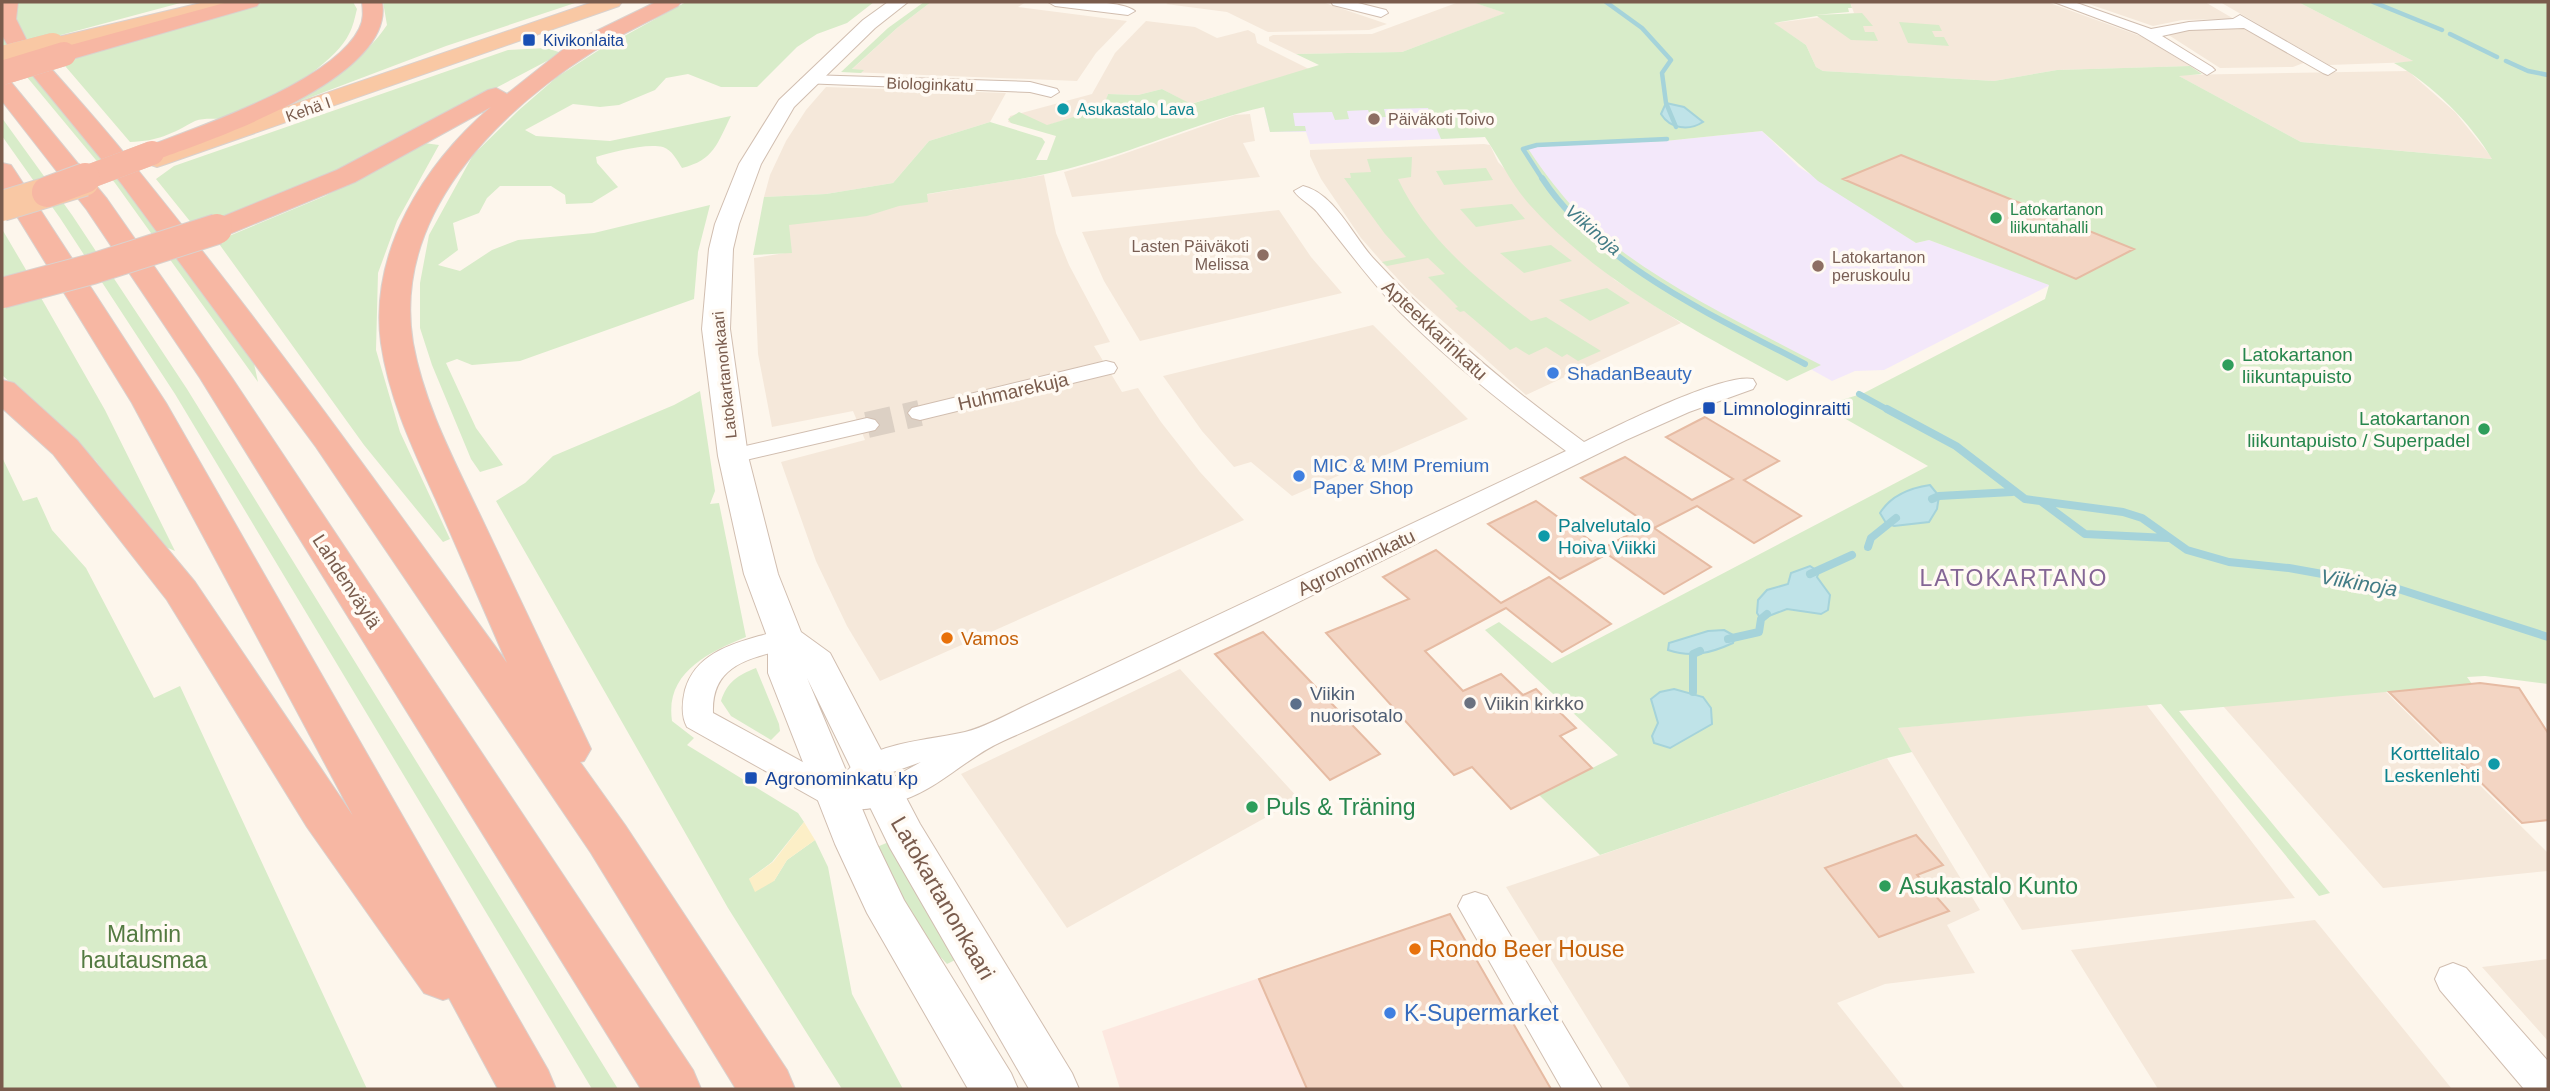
<svg xmlns="http://www.w3.org/2000/svg" width="2550" height="1091" viewBox="0 0 2550 1091" font-family="Helvetica,sans-serif">
  <rect width="100%" height="100%" fill="#fdf6ec"/>
  <path fill="#f5e8da" d="M931 2H1026L1018 7 1127 21 1096 53 1077 81 849 72 897 28Z
    M1170 2H1322L1387 24 1369 30 1268 32 1227 12 1166 4Z
    M1459 2H1472L1506 13 1402 52 1296 54 1269 41V37L1273 35 1372 34Z
    M1850 2H2047L2143 37 2190 66 2057 70 1994 81 1823 71 1816 67 1806 45 1773 23 1854 13Z
    M2083 2H2205L2234 19 2182 20 2153 26Z
    M2220 2H2298L2415 62 2329 65Z
    M1146 21 1195 27 1217 38 1248 30 1255 34 1257 43 1309 69 1190 104 1162 89 1138 95 1108 94 1104 108 1035 129 1008 122 1010 116 1092 94 1115 53Z
    M2244 25 2306 62 2293 67 2220 68 2167 34 2194 28Z
    M2408 71 2455 112 2493 159 2301 142 2177 75Z
    M826 87 1006 93 990 122 929 141 893 183 826 194 764 197 770 175 786 141 806 110Z
    M1250 114 1255 141 1243 143 1260 177 1072 197 1064 172 1109 159 1235 115Z
    M1484 144 1490 145 1498 162 1615 280 1681 323 1526 395 1411 293 1382 262 1361 238 1321 179 1310 156V150Z
    M1044 175 1056 233 1069 265 1110 342 1094 346 1122 392 1138 388 1161 422 1200 472 1244 520 880 681 847 626 816 561 781 462 865 440 853 411 772 427 758 354 754 258 791 252 788 223 893 200Z
    M1279 210 1311 257 1342 293 1140 341 1104 281 1082 232Z
    M1373 325 1468 419 1292 496 1251 462 1234 467 1202 431 1163 376Z
    M1180 669 1299 799 1067 928 961 774Z
    M2385 691 2548 853V871L2383 888 2223 706Z
    M2146 704 2295 898 2022 930 1897 728Z
    M1887 758 1980 910 1947 925 1975 973 1885 984 1837 1003 1905 1089H1631L1506 887Z
    M2315 920 2452 1089H2158L2071 950Z
    M2548 959V1041L2482 967Z"/>
  <path fill="#fde8e0" d="M1450 914 1551 1089H1120L1102 1031Z"/>
  <path fill="#f3e8fa" d="M1402 75 1485 137 1310 144 1306 132H1270L1264 107Z
    M1762 131 1799 167 1916 243 1929 240 2050 285 1884 370 1855 371 1832 381 1682 298 1600 240 1555 195 1526 147 1665 141Z"/>
  <path fill="#d8ecc9" d="M17 2H184L31 43C18 32 13 19 17 2Z
    M265 2H353L357 9C355 17 353 27 349 34 335 65 259 110 227 118 217 120 205 117 195 121 171 134 159 141 130 142L60 60Z
    M383 2H578L446 46 298 102 296 100C331 80 364 59 387 25Z
    M686 2H874L847 23 817 34 797 47 757 87H721L688 74 666 78 655 90 619 105 600 107 573 104 525 130 536 136 610 141 731 116C717 144 714 160 682 168 677 160 672 150 663 147 645 143 613 152 596 157L597 163 618 187 592 203 566 204 565 195 551 186H500L487 198 479 213 453 223 458 250 438 265 460 271 492 250 518 240 594 233 710 205 698 252 694 299 520 361 472 365 457 359 446 363 476 428 503 465 480 472 471 459 432 365 420 328V283L429 235 473 155 519 110 557 77 599 50Z
    M924 2H931L897 28 852 69 864 70 861 73 841 72 888 28Z
    M1472 2H1850L1852 8H1848L1849 12 1815 15 1862 13 1873 26H1863L1865 32H1874L1878 41 1851 40 1817 16 1774 23 1806 45 1816 67 1823 71 1994 81 2057 70 2190 66 2202 74 2179 76 2301 142 2492 159C2471 123 2431 83 2394 63L2413 61 2298 2H2548V684L2485 676 2467 677 2472 684 2179 711 2330 893 2319 896 2161 704 1898 728 1912 752 1887 758 1600 855 1539 795 1618 755 1485 630 1499 622 1552 663 1928 466 1823 406 1864 393 2045 299 2049 285 1929 240 1916 243 1818 181 1762 131 1665 141 1527 147C1548 179 1577 216 1607 240 1672 291 1749 327 1821 365L1787 381C1696 331 1600 283 1529 204 1511 184 1500 159 1485 137L1441 139 1428 108 1384 109 1386 117 1371 118 1368 110 1347 111 1349 119 1335 120 1332 112 1293 113 1295 126H1305L1306 131 1270 132 1264 107C1202 121 1146 147 1085 164 1034 179 980 185 927 194L928 202 899 206 867 216 789 225 792 253 753 255 764 197 826 194 893 183 929 141 990 122 1042 138 1045 142 1036 160H1047L1056 136 1011 123 1008 119 1019 112 1047 125 1103 108 1108 94 1138 95 1162 89 1191 104 1319 65 1296 54 1402 52 1505 13Z
    M1899 22 1939 25 1942 31H1932L1935 37H1944L1949 46 1908 43Z
    M2 33 250 345 258 382 115 183 2 47Z
    M546 48 562 53 352 164 208 223 193 225 156 179 174 166 508 50Z
    M2 118 72 215 187 389 618 1089H592L175 394 60 218 2 136Z
    M424 143 439 145 397 221 378 273 376 350 400 432 450 539 443 542 364 445 217 241 325 196Z
    M1412 157 1411 177 1398 179C1427 240 1479 281 1531 321L1546 317 1601 351 1578 361 1567 354 1562 357 1546 347 1529 355 1516 347 1510 350 1464 311 1460 312 1455 308 1458 307 1428 277 1445 274 1428 258 1387 266 1382 262 1406 257 1385 234 1344 178H1351L1350 173 1371 172 1367 159Z
    M1486 168 1493 180 1444 185 1436 171Z
    M1512 204 1525 219 1476 227 1460 209Z
    M2 229 32 280 2 288Z
    M1551 245 1572 261 1524 273 1500 253Z
    M1607 288 1630 303 1590 321 1559 300Z
    M36 289 105 410 175 551 159 544 96 461 2 375V298Z
    M700 391 715 491 710 504 719 503 746 637C707 653 665 673 672 721L694 738 687 745 798 813 804 822 772 862 749 879 774 881 787 860 815 840 828 867 852 994 903 1089H842L728 908 496 501 525 483 553 456 674 405Z
    M2 457 23 501 37 497 52 530 86 568 154 698 180 686 367 1089H2Z
    M756 668 779 724 780 731 771 740 731 716 721 701C727 682 738 675 756 668Z
    M896 839 959 958 947 964 913 927 872 849Z"/>
  <path fill="#fcefc7" d="M804 822 815 840 787 860 774 881 755 892 749 879 773 862Z"/>
  <path fill="#bfe3e8" stroke="#a5d3da" stroke-width="2" d="M1666 103 1684 107 1703 122C1689 131 1670 129 1661 114Z
    M1930 485 1939 496 1937 509 1929 522 1894 526 1886 523 1880 513C1891 495 1910 488 1930 485Z
    M1810 566 1819 572 1817 577 1830 595 1828 610 1821 614 1787 609 1761 619 1757 613 1758 600 1767 590 1788 584 1791 573Z
    M1724 630 1735 636 1733 643C1711 653 1692 658 1668 650L1669 643 1708 631Z
    M1674 689 1703 697 1711 708 1712 724 1670 748 1654 743 1652 736 1658 723 1651 699 1660 692Z"/>
  <g fill="none" stroke-linecap="round" stroke-linejoin="round">
    <path stroke="#a5d3da" stroke-width="4.5" d="M1606 2 1642 28 1671 60 1662 73 1666 103 1676 127
      M2373 2 2442 30
      M2450 34 2497 57
      M2506 61 2528 71 2548 75
      M1543 180 1523 149 1537 145 1667 139"/>
    <path stroke="#a5d3da" stroke-width="6" d="M1542 178C1599 265 1716 317 1805 364
      M1859 394 1890 411"/>
    <path stroke="#a5d3da" stroke-width="8" d="M1887 409 1956 446 2025 499 2123 512 2142 518 2187 550 2229 562 2289 568 2389 586 2548 637
      M1932 499 1939 496 2012 492
      M2042 502 2085 534 2168 538
      M1868 547 1871 538 1896 518
      M1810 574 1852 555
      M1728 639 1759 632 1761 619 1767 614
      M1693 692V654L1700 651"/>
  </g>
  <path fill="#f3d5c3" stroke="#e6bba3" stroke-width="2" d="M1901 155 2134 249 2076 279 1843 179Z
    M1705 417 1779 461 1744 480 1801 516 1754 543 1697 506 1654 528 1581 478 1625 457 1692 500 1733 479 1666 437Z
    M1536 501 1602 549 1648 524 1711 567 1664 594 1607 554 1560 579 1488 524Z
    M1436 550 1501 603 1549 577 1611 624 1562 652 1506 608 1425 651 1463 691 1501 674 1523 695 1536 689 1576 728 1560 736 1592 768 1511 809 1472 767 1454 775 1326 633 1409 599 1383 577Z
    M1263 632 1380 754 1330 780 1215 654Z
    M2480 683 2519 688 2548 733V820L2522 823 2389 692Z
    M1916 835 1943 865 1917 875 1949 911 1879 937 1825 868Z
    M1450 914 1551 1089H1307L1259 979Z"/>
  <g fill="none" stroke-linecap="round" stroke-linejoin="round">
    <path stroke="#dcd0c4" stroke-width="26" stroke-dasharray="26 13" stroke-linecap="butt" d="M867 425 920 413"/>
    <defs>
      <path id="minor" d="M1048 2C1067 1 1122 0 1135 11L1128 15 1055 6Z
        M1331 2H1354L1386 10 1388 13 1381 17 1333 5Z
        M2054 2H2074L2151 29 2189 22 2233 19 2240 15 2336 70 2328 75 2323 73 2244 28 2189 30 2162 36 2212 67 2215 70 2207 75 2137 33Z
        M808 75 1030 82 1057 89 1059 92 1051 97 1030 92 802 83 800 80Z
        M1303 186C1334 193 1353 236 1373 258 1437 327 1508 387 1584 442 1615 427 1724 372 1753 379L1756 384 1753 389 1689 412 1626 440C1419 541 1214 648 1003 741 967 757 941 787 903 800 879 809 851 813 826 805L687 727C681 716 682 703 685 690 695 655 728 645 759 636 772 633 783 628 796 632L800 639 796 646C755 658 711 661 713 713L843 784 841 780C861 742 928 741 965 732 985 727 1006 715 1025 706L1566 451C1508 408 1451 363 1400 312 1370 281 1345 246 1318 213 1311 204 1300 200 1294 191ZM921 762 894 777 876 783 893 772Z
        M1106 361 1114 363 1117 368 1114 373 920 420 912 418 908 413 912 408Z
        M867 418 875 420 879 425 875 430 733 463 724 461 721 456 724 451Z
        M1475 892 1487 896 1602 1089H1562L1458 906 1463 896Z
        M2453 963 2466 968 2548 1061V1089H2524L2440 990 2435 979 2440 968Z"/>
      <path id="tertiary" d="M888 2H908L875 28 794 107 761 164 739 224 733 249 730 329 748 456 778 574 801 632 830 653 920 824 1072 1073 1079 1089H1029L890 848 807 678 877 844 904 900 1011 1073 1018 1089H968L867 913 835 844 768 673V639L744 574 718 456 702 329 709 249 715 224 739 164 779 100 863 20Z"/>
      <path id="trunk" d="M205 2H239L236 6 53 52 45 50 42 45 45 40Z
        M593 2H622L619 6 166 164 157 167 148 164 144 159 148 154Z"/>
      <path id="motorway" d="M2 2H18L16 19 27 41C65 85 105 128 141 174 269 332 388 498 507 663 484 609 460 556 437 502 414 451 389 399 381 343 369 252 424 164 491 107L355 182 227 235 217 237 207 235 203 229 207 223 337 170 488 90 496 88 507 94 565 48 586 36 656 2H681L678 6C650 21 621 34 594 51 496 113 392 216 413 343 424 404 454 460 480 515 517 593 554 671 591 749L584 761 580 762 625 825 787 1070 795 1089H736L591 853 316 447 121 183 7 44 2 35Z
        M228 2H260L257 6 72 59H56L53 54 56 49Z
        M362 2H382C396 77 216 138 161 158L152 161 143 158 139 153 143 148C198 127 333 82 359 29 364 20 363 11 362 2Z
        M2 79 10 81 107 199 232 378 693 1070 701 1089H641L200 378 87 210 2 101Z
        M2 163 11 165 15 171 166 403 548 1070 556 1089H498L449 998 443 1000 424 993 307 827 167 600 53 454 2 408V380L14 383 77 440 195 582 353 816 132 403 2 192Z"/>
    </defs>
    <use href="#minor" stroke="#d1beb0" stroke-width="2"/>
    <use href="#tertiary" stroke="#d1beb0" stroke-width="2"/>
    <use href="#trunk" stroke="#dad1cd" stroke-width="2"/>
    <use href="#motorway" stroke="#dad1cd" stroke-width="2"/>
    <use href="#minor" fill="#fff" fill-rule="evenodd"/>
    <use href="#tertiary" fill="#fff" fill-rule="evenodd"/>
    <use href="#trunk" fill="#f9c8a4" fill-rule="evenodd"/>
    <use href="#motorway" fill="#f7b7a3" fill-rule="evenodd"/>
    <defs>
      <path id="trunk-bridge-far1" d="M2 58 53 45"/>
      <path id="trunk-bridge" d="M2 206 84 181"/>
      <path id="motorway-bridge-far1" d="M2 73 64 54
        M80 180 152 153"/>
      <path id="motorway-bridge" d="M47 192 85 178
        M2 293 92 269 217 229"/>
    </defs>
    <use href="#trunk-bridge-far1" stroke="#dad1cd" stroke-width="24" stroke-linecap="butt"/>
    <use href="#trunk-bridge" stroke="#dad1cd" stroke-width="32" stroke-linecap="butt"/>
    <use href="#motorway-bridge-far1" stroke="#dad1cd" stroke-width="24" stroke-linecap="butt"/>
    <use href="#motorway-bridge" stroke="#dad1cd" stroke-width="32" stroke-linecap="butt"/>
    <use href="#trunk-bridge-far1" stroke="#f9c8a4" stroke-width="24"/>
    <use href="#trunk-bridge" stroke="#f9c8a4" stroke-width="30"/>
    <use href="#motorway-bridge-far1" stroke="#f7b7a3" stroke-width="24"/>
    <use href="#motorway-bridge" stroke="#f7b7a3" stroke-width="30"/>
  </g>
  <g fill="#1a4fb4" stroke="#fffaf3" stroke-width="2.5">
    <rect x="522" y="33" width="14" height="14" rx="3.5"/>
    <rect x="1702" y="401" width="14" height="14" rx="3.5"/>
    <rect x="744" y="771" width="14" height="14" rx="3.5"/>
  </g>
  <g fill="#0f9aa8" stroke="#fffaf3" stroke-width="2.5">
    <circle cx="1063" cy="109" r="7"/>
    <circle cx="1544" cy="536" r="7"/>
    <circle cx="2494" cy="764" r="7"/>
  </g>
  <g fill="#8d6e63" stroke="#fffaf3" stroke-width="2.5">
    <circle cx="1374" cy="119" r="7"/>
    <circle cx="1263" cy="255" r="7"/>
    <circle cx="1818" cy="266" r="7"/>
  </g>
  <g fill="#2e9e5b" stroke="#fffaf3" stroke-width="2.5">
    <circle cx="1996" cy="218" r="7"/>
    <circle cx="2228" cy="365" r="7"/>
    <circle cx="2484" cy="429" r="7"/>
    <circle cx="1252" cy="807" r="7"/>
    <circle cx="1885" cy="886" r="7"/>
  </g>
  <g fill="#3f7fe0" stroke="#fffaf3" stroke-width="2.5">
    <circle cx="1553" cy="373" r="7"/>
    <circle cx="1299" cy="476" r="7"/>
    <circle cx="1390" cy="1013" r="7"/>
  </g>
  <g fill="#e8710a" stroke="#fffaf3" stroke-width="2.5">
    <circle cx="947" cy="638" r="7"/>
    <circle cx="1415" cy="949" r="7"/>
  </g>
  <circle fill="#6b7280" stroke="#fffaf3" stroke-width="2.5" cx="1470" cy="703" r="7"/>
  <circle fill="#5c6f8a" stroke="#fffaf3" stroke-width="2.5" cx="1296" cy="704" r="7"/>
  <g text-anchor="middle" stroke-width="7" stroke-linejoin="round" paint-order="stroke">
    <g font-size="16" fill="#164399" stroke="#fffaf3" text-anchor="start">
      <text x="543" y="46">Kivikonlaita</text>
    </g>
    <g font-size="16" fill="#7a5c4d" stroke="#fffaf3">
      <text transform="translate(930 84) rotate(2)" y="6">Biologinkatu</text>
      <text transform="translate(308 109) rotate(-19)" y="6">Kehä I</text>
      <text transform="translate(724 375) rotate(-96)" y="6">Latokartanonkaari</text>
    </g>
    <g font-size="16" fill="#0d838f" stroke="#fffaf3" text-anchor="start">
      <text x="1077" y="115">Asukastalo Lava</text>
    </g>
    <g font-size="16" fill="#785e54" stroke="#fffaf3" text-anchor="start">
      <text x="1388" y="125">Päiväkoti Toivo</text>
      <text x="1249" y="252" text-anchor="end">Lasten Päiväkoti<tspan x="1249" dy="18">Melissa</tspan></text>
      <text x="1832" y="263">Latokartanon<tspan x="1832" dy="18">peruskoulu</tspan></text>
    </g>
    <g font-size="16" fill="#27864d" stroke="#fffaf3" text-anchor="start">
      <text x="2010" y="215">Latokartanon<tspan x="2010" dy="18">liikuntahalli</tspan></text>
    </g>
    <g font-size="18" font-style="italic" fill="#437c86" stroke="#fffaf3">
      <text transform="translate(1593 230) rotate(41)" y="6">Viikinoja</text>
    </g>
    <g font-size="19" fill="#7a5c4d" stroke="#fffaf3">
      <text transform="translate(1435 330) rotate(43)" y="7">Apteekkarinkatu</text>
      <text transform="translate(1013 391) rotate(-13)" y="7">Huhmarekuja</text>
      <text transform="translate(1356 562) rotate(-26)" y="7">Agronominkatu</text>
      <text transform="translate(347 581) rotate(57)" y="7">Lahdenväylä</text>
    </g>
    <g font-size="19" fill="#27864d" stroke="#fffaf3" text-anchor="start">
      <text x="2242" y="361">Latokartanon<tspan x="2242" dy="22">liikuntapuisto</tspan></text>
      <text x="2470" y="425" text-anchor="end">Latokartanon<tspan x="2470" dy="22">liikuntapuisto / Superpadel</tspan></text>
    </g>
    <g font-size="19" fill="#366cbe" stroke="#fffaf3" text-anchor="start">
      <text x="1567" y="380">ShadanBeauty</text>
      <text x="1313" y="472">MIC &amp; M!M Premium<tspan x="1313" dy="22">Paper Shop</tspan></text>
    </g>
    <g font-size="19" fill="#164399" stroke="#fffaf3" text-anchor="start">
      <text x="1723" y="415">Limnologinraitti</text>
      <text x="765" y="785">Agronominkatu kp</text>
    </g>
    <g font-size="19" fill="#0d838f" stroke="#fffaf3" text-anchor="start">
      <text x="1558" y="532">Palvelutalo<tspan x="1558" dy="22">Hoiva Viikki</tspan></text>
      <text x="2480" y="760" text-anchor="end">Korttelitalo<tspan x="2480" dy="22">Leskenlehti</tspan></text>
    </g>
    <g font-size="19" fill="#c56008" stroke="#fffaf3" text-anchor="start">
      <text x="961" y="645">Vamos</text>
    </g>
    <g font-size="19" fill="#4e5e75" stroke="#fffaf3" text-anchor="start">
      <text x="1310" y="700">Viikin<tspan x="1310" dy="22">nuorisotalo</tspan></text>
    </g>
    <g font-size="19" fill="#5b616d" stroke="#fffaf3" text-anchor="start">
      <text x="1484" y="710">Viikin kirkko</text>
    </g>
    <g font-size="21" font-style="italic" fill="#437c86" stroke="#fffaf3">
      <text transform="translate(2359 583) rotate(10)" y="7">Viikinoja</text>
    </g>
    <g font-size="23" letter-spacing="2" fill="#846695" stroke="#fffaf3">
      <text x="2014" y="586">LATOKARTANO</text>
    </g>
    <g font-size="23" fill="#27864d" stroke="#fffaf3" text-anchor="start">
      <text x="1266" y="815">Puls &amp; Träning</text>
      <text x="1899" y="894">Asukastalo Kunto</text>
    </g>
    <g font-size="23" fill="#7a5c4d" stroke="#fffaf3">
      <text transform="translate(943 898) rotate(60)" y="8">Latokartanonkaari</text>
    </g>
    <g font-size="23" fill="#537a41" stroke="#fffaf3">
      <text x="144" y="942">Malmin<tspan x="144" dy="26">hautausmaa</tspan></text>
    </g>
    <g font-size="23" fill="#c56008" stroke="#fffaf3" text-anchor="start">
      <text x="1429" y="957">Rondo Beer House</text>
    </g>
    <g font-size="23" fill="#366cbe" stroke="#fffaf3" text-anchor="start">
      <text x="1404" y="1021">K-Supermarket</text>
    </g>
  </g>
  <rect width="2550" height="1091" fill="none" stroke="#7a5c4d" stroke-width="7"/>
</svg>
